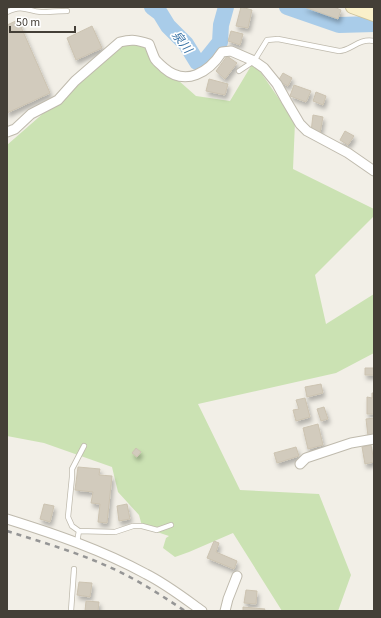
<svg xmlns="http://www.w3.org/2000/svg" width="381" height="618" viewBox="0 0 381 618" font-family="'Source Sans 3','Noto Sans JP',sans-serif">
  <defs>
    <filter id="shadow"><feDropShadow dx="2" dy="4" stdDeviation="2" flood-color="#0004"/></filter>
  </defs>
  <rect width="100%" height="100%" fill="#f2efe7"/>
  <path fill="#cbe2b3" d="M126 41 149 44 170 73 196 96 230 101 251 66 255 64 295 122 293 169 374 209V216L315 275 326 324 374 294V353L336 373 198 404 240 490 319 494 351 575 338 611H282L233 533 189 552 175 557 163 548 166 538 169 536 142 527V526L139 515 118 492 112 467 44 443 7 436V145Z"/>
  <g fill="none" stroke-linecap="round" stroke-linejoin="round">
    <path stroke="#a9cce9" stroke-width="16" d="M152 7 160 13 168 26 186 44 197 62H204L220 42 221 25 226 7
      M287 7 339 25 374 24"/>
  </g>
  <path fill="#d2cbbd" stroke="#ccc3b1" filter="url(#shadow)" d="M241 7 252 10 248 28 236 26Z
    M304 7H334L341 10 338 19Z
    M18 20 50 93 7 113V25Z
    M92 26 102 48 76 60 67 38Z
    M231 31 243 34 240 45 228 41Z
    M227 56 237 63 225 79 216 71Z
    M283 73 292 78 288 86 278 81Z
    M209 79 228 84 225 95 206 91Z
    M294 85 311 91 306 102 290 96Z
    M316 92 326 96 323 105 313 101Z
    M313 115 323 117 320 133 311 132Z
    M345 131 354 136 348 145 340 140Z
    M365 368H374V375H365Z
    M321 384 323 393 307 397 305 387Z
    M372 393H374V414H367V397L372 398Z
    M305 398 310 417 296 421 293 410 299 409 296 400Z
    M324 407 328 419 321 421 317 409Z
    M374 418V435L368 436 366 419Z
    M318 424 323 445 308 449 303 428Z
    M371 445 374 462 365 464 362 447Z
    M296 447 299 456 277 463 274 453Z
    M136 448 141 452 137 457 132 453Z
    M78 467 100 469 99 475 112 476 107 523 98 522 100 504 91 503 93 492 75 490Z
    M44 504 54 506 50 522 40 519Z
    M127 504 130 519 119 521 117 506Z
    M214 541 219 543 216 552 237 561 234 569 207 558Z
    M79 582 92 583 90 597 77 595Z
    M246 590 257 591 256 604 244 603Z
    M86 601 99 602 98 611H85Z
    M243 607 265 609 264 611H243Z"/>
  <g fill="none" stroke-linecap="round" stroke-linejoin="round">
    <defs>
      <path id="lane" d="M7 12C23 4 27 11 41 12 50 12 58 11 67 11
        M239 71 254 61 267 40 278 39 339 51C351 51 358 38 374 41
        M79 531 115 532 133 526H142L157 530 171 525
        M77 542 79 531 72 526 68 517 72 477V469L84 446
        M71 611 74 569"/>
      <path id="street" d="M7 132 15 129 31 114 58 100 75 81 120 42C132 39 137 40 149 44 151 49 153 55 155 59 157 62 161 65 164 68 186 87 209 72 222 52L231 51 254 61 264 68 277 84 287 102 300 124 307 131 348 153 374 171
        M300 464 306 458 351 443 374 439
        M7 519C55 534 102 550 146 574 166 584 184 598 202 611
        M225 611 228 599 237 576"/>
      <path id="secondary" d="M352 7 374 15"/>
    </defs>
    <use href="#lane" stroke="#bfbaad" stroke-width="6"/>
    <use href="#street" stroke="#bfbaad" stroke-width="11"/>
    <use href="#secondary" stroke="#cdc39b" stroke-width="14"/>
    <use href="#lane" stroke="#fff" stroke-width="4.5"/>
    <use href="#street" stroke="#fff" stroke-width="9"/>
    <use href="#secondary" stroke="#f9f0ca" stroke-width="12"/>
    <path stroke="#959595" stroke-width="2.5" stroke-dasharray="5 5" stroke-linecap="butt" d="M7 531C38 541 70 550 100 563 130 575 158 593 185 611"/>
  </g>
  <g text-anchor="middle" stroke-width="3.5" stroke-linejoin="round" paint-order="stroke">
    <g font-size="12" font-style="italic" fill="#3a73a5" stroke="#fff">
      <text transform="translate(182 42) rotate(52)" y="4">泉川</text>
    </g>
  </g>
  <rect width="381" height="618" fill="none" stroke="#443f37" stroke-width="16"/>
  <path d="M10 26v6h65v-6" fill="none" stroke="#443f37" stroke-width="2"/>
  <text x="16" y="26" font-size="12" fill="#443f37" stroke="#ffffff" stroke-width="3" paint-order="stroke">50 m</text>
</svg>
